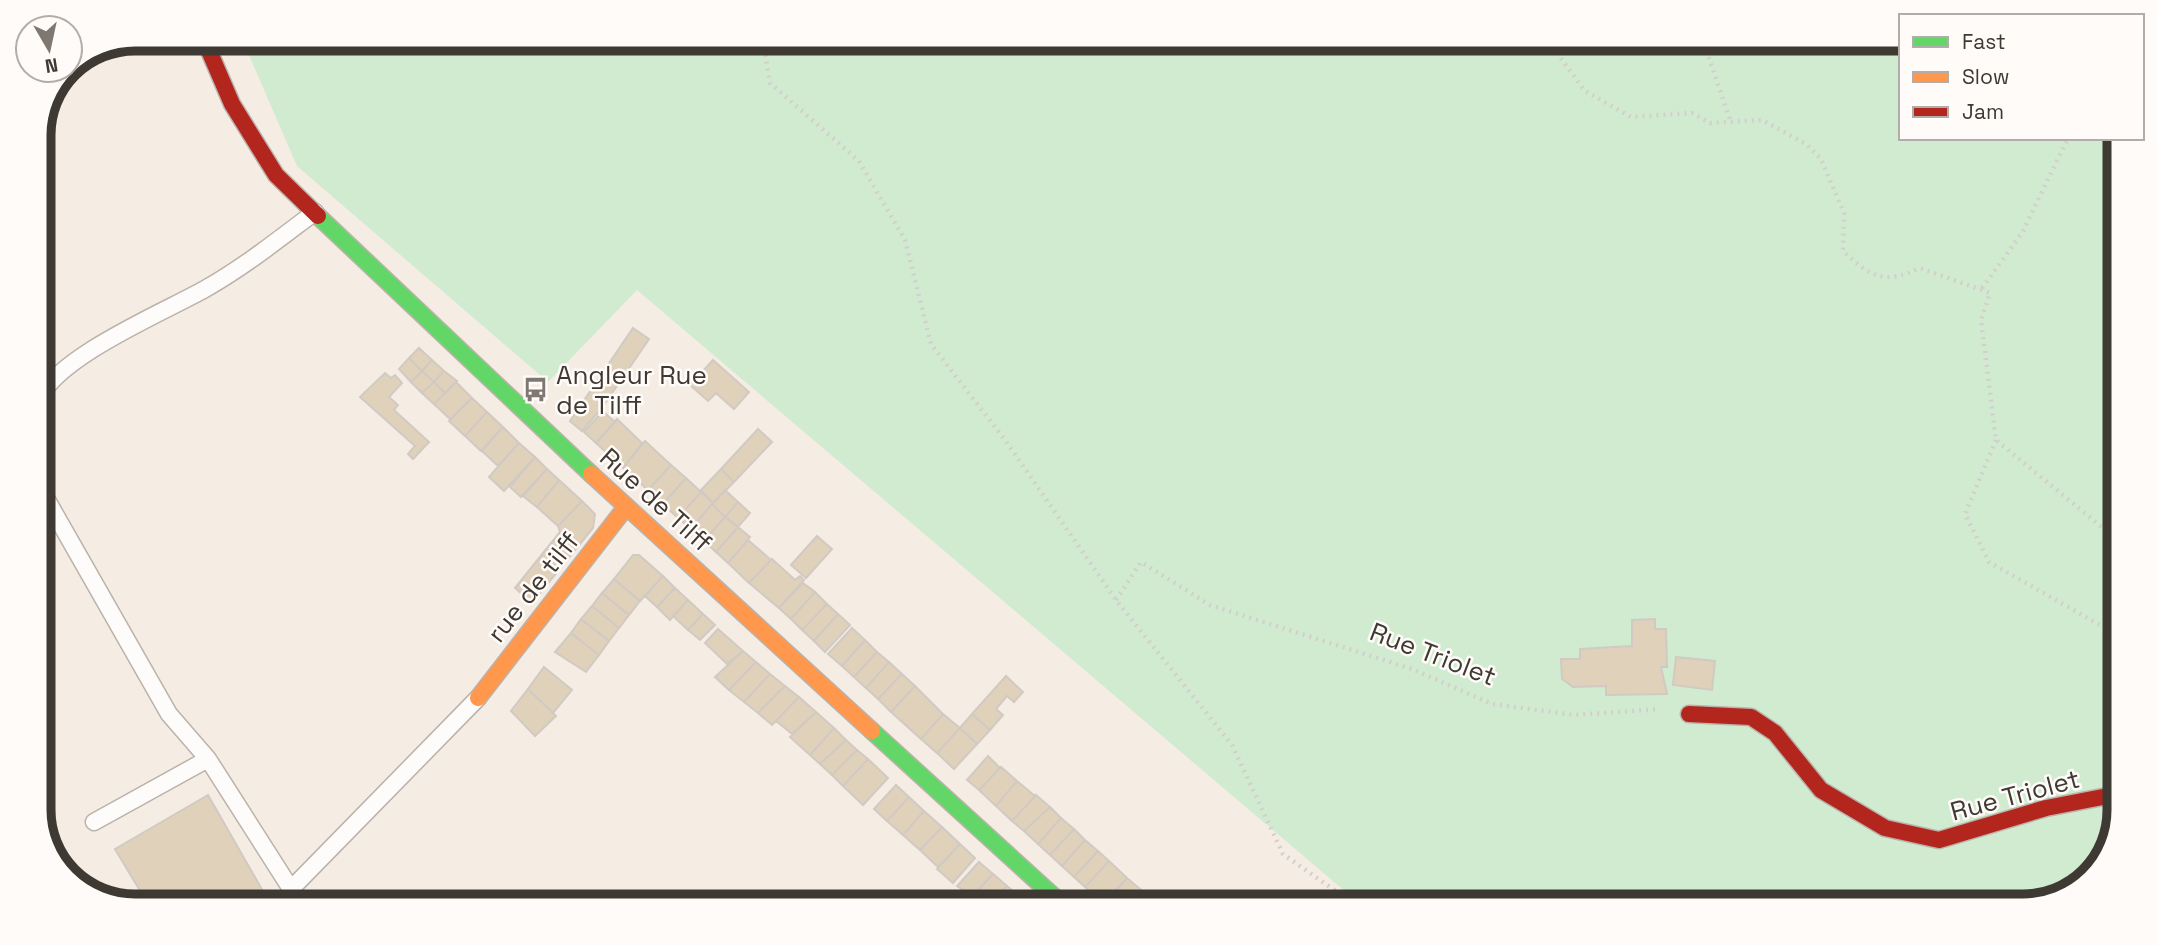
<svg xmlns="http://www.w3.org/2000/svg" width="2158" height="945" viewBox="0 0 2158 945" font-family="'Space Grotesk',sans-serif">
  <rect width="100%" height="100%" fill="#f5ece3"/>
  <path fill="#d1ebd1" d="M242 39 1901 45V138H2119L2112 846 2077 890 2023 906 1360 904 637 290 548 382 297 166Z"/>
  <path fill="#e0d1bb" stroke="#d1cac3" stroke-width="2" d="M633 328 649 339 602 408 582 431 570 421Z
    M419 348 432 360 422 371 409 358Z
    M409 358 422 371 411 382 399 369Z
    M432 360 444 371 434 382 422 371Z
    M713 360 749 392 734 409 716 393 708 401 690 385Z
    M422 371 434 382 422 393 411 382Z
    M444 371 457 381 445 393 434 382Z
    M385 373 391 378 395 375 402 383 389 397 398 405 394 410 429 442 413 459 408 454 415 446 360 397Z
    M434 382 445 393 434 404 422 393Z
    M456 382 472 398 450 419 434 404Z
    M472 398 487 412 465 436 449 421Z
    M603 411 615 422 596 443 584 432Z
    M487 412 503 427 481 451 465 436Z
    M617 419 642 443 623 468 596 443Z
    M503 427 519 443 498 466 482 451Z
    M758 429 772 442 734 482 721 469Z
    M645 441 671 465 648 490 623 468Z
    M519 443 535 457 504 491 489 477Z
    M535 457 547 469 521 497 510 487Z
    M671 465 686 478 663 504 648 490Z
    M547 469 559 480 537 507 523 496Z
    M721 469 734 482 713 503 701 490Z
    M686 478 701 492 678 518 663 504Z
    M559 480 582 501 558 526 537 507Z
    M725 490 738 502 725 517 712 504Z
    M701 492 713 503 691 529 678 518Z
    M582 501 595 514 593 528 532 603 515 588 560 532 558 526Z
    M738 502 750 513 738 527 725 517Z
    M712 504 725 517 704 541 691 529Z
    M725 517 738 527 716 552 704 541Z
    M738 527 750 537 728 563 716 552Z
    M817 536 832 549 806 578 791 565Z
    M748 540 771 560 749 583 728 563Z
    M633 555H639L663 576 640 601 614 579Z
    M772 559 795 580 800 576 804 580 779 608 749 583Z
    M663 576 675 588 657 607 645 596Z
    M614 579 640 601 629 615 602 593Z
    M803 583 815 592 791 619 779 608Z
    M675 588 688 600 670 620 657 607Z
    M815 592 827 604 802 630 791 619Z
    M602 593 629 615 619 628 592 606Z
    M688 600 703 614 688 630 673 616Z
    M827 604 838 614 814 641 802 630Z
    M592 606 619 628 609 641 581 619Z
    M703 614 715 625 700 640 688 630Z
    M838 614 850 625 825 652 814 641Z
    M581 619 609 641 599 655 571 633Z
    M1655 619V629H1666L1667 667H1661L1667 694 1606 695V686L1573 687 1562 679 1561 659H1580V649L1632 646V620Z
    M852 628 865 640 842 666 828 654Z
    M718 629 743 651 727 664 705 643Z
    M571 633 599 655 586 672 555 652Z
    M865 640 877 652 854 677 842 666Z
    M743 651 756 662 729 690 715 677Z
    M877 652 889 662 866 688 854 677Z
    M1676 657 1715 661 1712 690 1673 685Z
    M756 662 770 674 744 702 729 690Z
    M889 662 902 674 878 699 866 688Z
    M544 667 572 690 553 713 528 689Z
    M770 674 785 686 758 713 744 702Z
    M902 674 915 686 891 712 878 699Z
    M1006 676 1023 692 1014 702 1007 696 996 709 1003 715 990 730 972 714Z
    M785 686 799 697 772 725 758 713Z
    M915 686 943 714 921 739 891 712Z
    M528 689 556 716 535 736 511 711Z
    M799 697 816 712 792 734 776 721Z
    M816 712 834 728 810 755 790 737Z
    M943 714 960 728 937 753 921 739Z
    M972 714 990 730 977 744 960 728Z
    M834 728 846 740 820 764 810 755Z
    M960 728 977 744 954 769 937 753Z
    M846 740 857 750 832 775 820 764Z
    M857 750 868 759 843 786 832 775Z
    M988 756 1000 768 979 790 967 780Z
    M868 759 888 778 863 805 843 786Z
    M1001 767 1017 781 996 806 979 790Z
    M1017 781 1035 796 1012 821 996 806Z
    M896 785 909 797 887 821 874 809Z
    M208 795 268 900 145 899 115 849Z
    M1036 795 1050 807 1024 831 1012 821Z
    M909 797 924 811 903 835 887 821Z
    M1050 807 1061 818 1038 844 1024 831Z
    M924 811 942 827 920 850 903 835Z
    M1061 818 1074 829 1050 855 1038 844Z
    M942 827 960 844 938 867 920 850Z
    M1074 829 1085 840 1062 866 1050 855Z
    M1085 840 1098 851 1074 877 1062 866Z
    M960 844 975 858 953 883 937 869Z
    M1098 851 1109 861 1085 887 1074 877Z
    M1109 861 1127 878 1103 903 1085 887Z
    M979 862 993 874 966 903 951 902 963 890 957 886Z
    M993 874 1007 886 991 903H966Z
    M1127 878 1140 889 1127 903H1106Z
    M1007 886 1022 899 1019 903H991Z
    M1140 889 1152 900 1149 903H1128Z"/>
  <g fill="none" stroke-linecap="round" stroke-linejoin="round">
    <defs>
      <path id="lane" d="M39 399C59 356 162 313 205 289 244 267 279 239 315 212
        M39 486 169 714 208 759
        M94 822 208 759 298 900
        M292 888 478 698"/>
      <path id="fast" d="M318 216 591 474
        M872 731 1061 903"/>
      <path id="slow" d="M591 474 872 731
        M478 698 626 507"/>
      <path id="jam" d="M204 39 232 104 276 175 318 216
        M1689 714 1751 717 1775 733 1821 790 1885 828 1939 840 2046 808 2113 795"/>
    </defs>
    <use href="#lane" stroke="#bab2ab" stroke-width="19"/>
    <use href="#fast" stroke="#bab2ab" stroke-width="19"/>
    <use href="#slow" stroke="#bab2ab" stroke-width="19"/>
    <use href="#jam" stroke="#bab2ab" stroke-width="19"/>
    <path stroke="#d2cfcc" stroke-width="4.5" stroke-dasharray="2 5" stroke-linecap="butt" d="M763 41 770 83 859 161 905 240 931 344 1005 440 1116 600 1232 745 1283 854 1354 904
      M1546 44 1554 49 1585 91 1631 117 1692 113 1710 123 1762 120 1806 144 1821 159 1844 213 1843 251C1871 277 1884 285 1920 268L1990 293 1981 320 1996 440 2115 538
      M1704 44 1731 122
      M1982 288 2022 233 2068 138
      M1996 440 1965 514 1989 562 2114 633
      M1116 600 1141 562 1210 605 1412 669 1492 704 1574 715 1660 709"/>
    <use href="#lane" stroke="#fefcfb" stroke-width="16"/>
    <use href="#fast" stroke="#63d668" stroke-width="16"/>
    <use href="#slow" stroke="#ff974d" stroke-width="16"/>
    <use href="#jam" stroke="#b3261e" stroke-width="16"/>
  </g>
  <defs>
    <symbol id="bus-bare" viewBox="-9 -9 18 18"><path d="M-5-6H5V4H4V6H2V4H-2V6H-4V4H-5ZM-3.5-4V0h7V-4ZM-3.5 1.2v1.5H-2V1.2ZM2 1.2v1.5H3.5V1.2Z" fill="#7f7871" stroke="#fffbf8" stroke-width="2.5" paint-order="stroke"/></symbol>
  </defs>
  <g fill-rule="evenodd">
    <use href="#bus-bare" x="518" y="372" width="35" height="35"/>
  </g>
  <g text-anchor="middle" stroke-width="5" stroke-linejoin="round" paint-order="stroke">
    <g font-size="26" fill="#3f3933" stroke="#fffbf8" text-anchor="start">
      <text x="556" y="384">Angleur Rue<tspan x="556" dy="30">de Tilff</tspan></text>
    </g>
    <g font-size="26" fill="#3f3933" stroke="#fffbf8">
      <text transform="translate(656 500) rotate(42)" y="9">Rue de Tilff</text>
      <text transform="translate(533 587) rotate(-52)" y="9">rue de tilff</text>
      <text transform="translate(1433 654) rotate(21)" y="9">Rue Triolet</text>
      <text transform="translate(2015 795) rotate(-15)" y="9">Rue Triolet</text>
    </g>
  </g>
  <path d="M0 0H2158V945H0ZM135 51H2023A84 84 0 0 1 2107 135V810A84 84 0 0 1 2023 894H135A84 84 0 0 1 51 810V135A84 84 0 0 1 135 51Z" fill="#fffbf8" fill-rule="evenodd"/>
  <path fill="none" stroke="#3f3933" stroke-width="9" d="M135 51H2023A84 84 0 0 1 2107 135V810A84 84 0 0 1 2023 894H135A84 84 0 0 1 51 810V135A84 84 0 0 1 135 51Z"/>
  <rect x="1899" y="14" width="245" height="126" fill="#fffbf8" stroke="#b2ada9" stroke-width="2"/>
  <rect x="1913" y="37" width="35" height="10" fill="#63d668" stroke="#b2ada9" stroke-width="2"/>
  <text x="1962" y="49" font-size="21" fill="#3f3933">Fast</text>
  <rect x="1913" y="72" width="35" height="10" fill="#ff974d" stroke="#b2ada9" stroke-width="2"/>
  <text x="1962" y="84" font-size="21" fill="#3f3933">Slow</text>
  <rect x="1913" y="107" width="35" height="10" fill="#b3261e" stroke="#b2ada9" stroke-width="2"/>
  <text x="1962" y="119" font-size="21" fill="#3f3933">Jam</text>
  <g transform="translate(49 49) rotate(171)"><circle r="33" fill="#fffbf8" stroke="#b2ada9" stroke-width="2"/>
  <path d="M0-5L12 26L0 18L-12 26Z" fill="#7f7871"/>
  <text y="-10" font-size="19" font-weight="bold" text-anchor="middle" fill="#3f3933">N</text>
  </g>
</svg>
